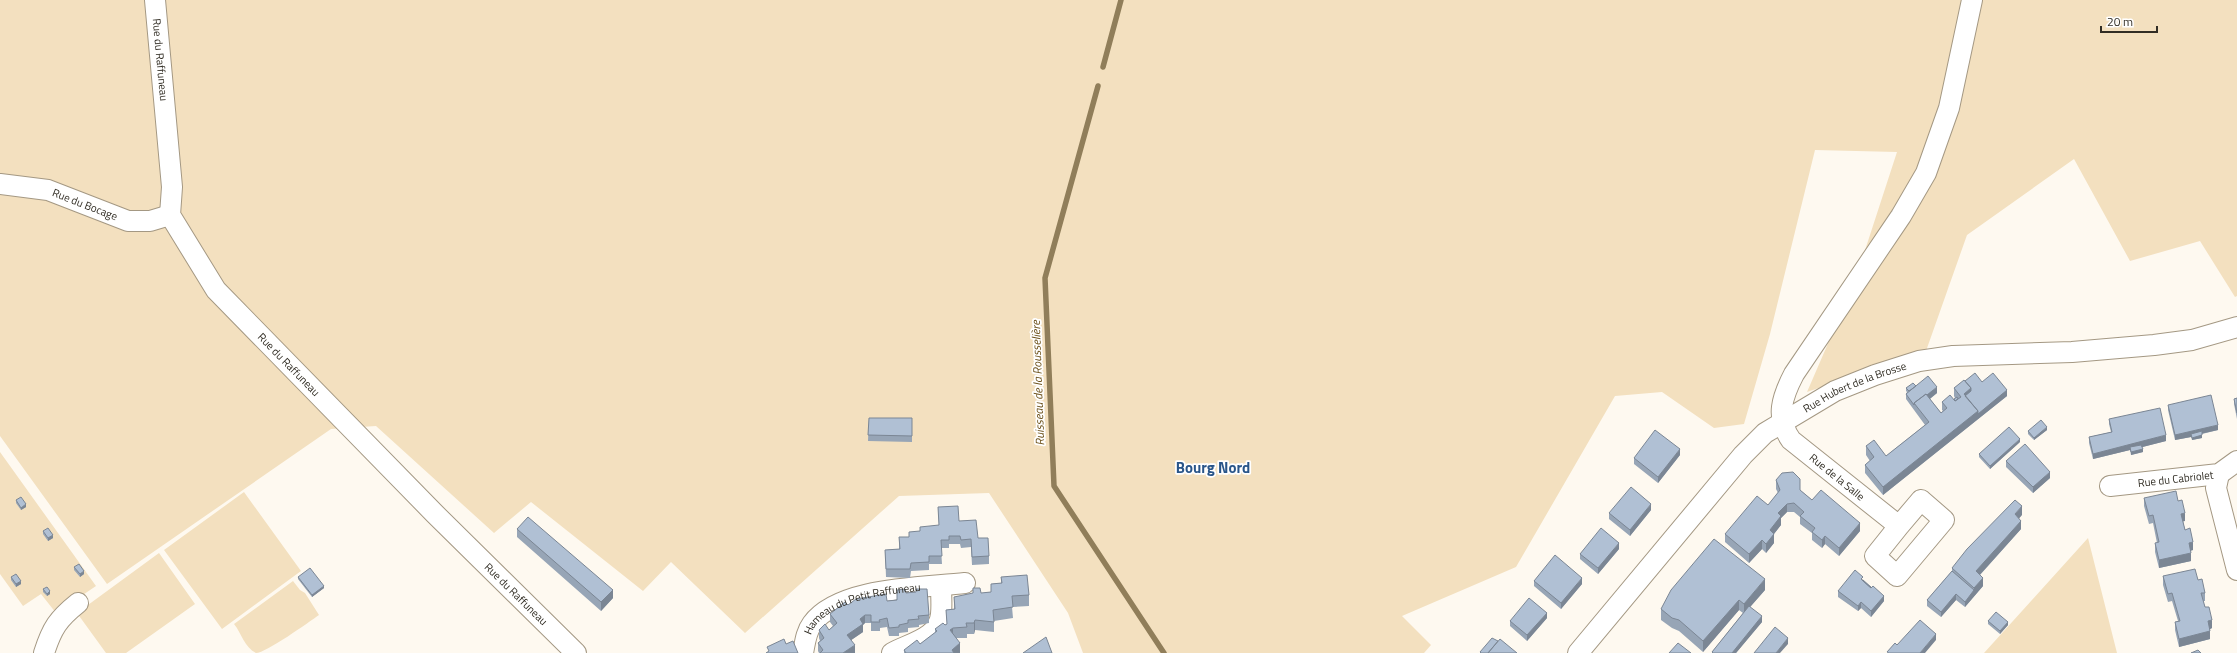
<svg xmlns="http://www.w3.org/2000/svg" width="2237" height="653" viewBox="0 0 2237 653" font-family="'Titillium Web',sans-serif">
  <rect width="100%" height="100%" fill="#fef9f0"/>
  <path fill="#f3e0bf" d="M0 0H2237V296L2235 297 2200 241 2130 261 2074 159 1967 235 1926 351 1807 392 1855 281 1897 152 1815 150 1770 334 1744 424 1714 428 1662 392 1615 396 1516 567 1402 616 1431 645 1424 653H1083L1068 613 989 493 899 496 745 633 671 562 643 591 531 502 494 533 376 426 331 429 107 584 0 436Z
    M0 452 96 586 56 613 41 594 23 606 0 574Z
    M244 492 301 571 222 629 164 550Z
    M2088 538 2117 653H1984Z
    M159 553 195 604 126 653H106L77 613Z
    M293 581 300 590 305 593 319 615C309 622 266 653 256 653 244 647 242 634 234 624Z"/>
  <g fill="none" stroke-linecap="round" stroke-linejoin="round">
    <path stroke="#907e5a" stroke-width="5.5" d="M1103 67 1121 0
      M1098 86 1045 278 1054 486 1164 653"/>
    <defs>
      <g id="minor">
        <path id="s1" d="M155 0 172 187 170 215 216 290 435 514 576 653"/>
        <path id="s2" d="M0 184 48 190 128 221H150L170 215"/>
        <path d="M2219 474 2216 488 2237 570"/>
        <path id="s3" d="M2110 486 2219 474 2237 461"/>
        <path d="M1899 526 1921 500 1944 520 1897 576 1875 556 1899 526 1791 440C1775 417 1782 397 1794 374L1901 216 1926 173 1949 108 1972 0"/>
        <path d="M44 653C52 628 58 619 78 603"/>
        <path id="s4" d="M803 653C805 643 806 632 812 624 839 587 922 588 965 583"/>
        <path d="M892 653C910 643 939 638 941 614 942 605 941 595 941 586"/>
        <path id="s5" d="M1578 653 1743 455 1765 433 1835 391 1875 375 1919 361 1953 356 2072 352 2154 345 2192 340 2237 327"/>
      </g>
    </defs>
    <use href="#minor" stroke="#a49883" stroke-width="22"/>
    <use href="#minor" stroke="#fff" stroke-width="20"/>
  </g>
  <path fill="#97a5b6" d="M1965 381 1982 382 2007 396 1883 495 1865 473V465L1870 461 1866 455V446L1886 456 1925 425 1906 399V394L1907 392 1906 391V388L1916 386 1937 393 1930 399 1941 413 1943 411 1942 410V402L1954 399 1955 398 1954 396V388Z
    M2237 398V419L2234 404V399Z
    M2168 405 2218 430 2202 434V438L2192 440 2191 437 2175 440 2168 410Z
    M869 418H912V442L868 441Z
    M2109 419 2166 441 2142 447 2143 452 2131 455 2130 450 2093 459 2089 443V437L2111 432 2109 424Z
    M2047 430 2034 440 2028 434V431Z
    M2020 442 1990 469 1979 457V454Z
    M1680 455 1658 483 1634 464V458Z
    M2006 461 2050 478 2033 493 2006 467Z
    M1776 480 1800 490 1812 500 1860 531 1839 556 1825 544 1822 548 1812 540V533L1800 524V517L1794 512H1787L1781 518V525L1774 534V543L1766 553 1762 549 1749 563 1725 542V534L1768 505 1778 493 1776 489Z
    M2144 498 2178 501 2185 521H2183L2185 530 2193 550 2190 551 2191 561 2159 568 2155 552V543H2157L2153 523 2149 524 2144 506Z
    M16 500 26 507 21 510 16 503Z
    M938 507 959 521 978 538 989 556V564L972 565 971 547 961 548 960 544H949V548H941L942 564H929V570L911 571 910 578 886 577 885 550 899 549V537H909L920 531 939 526Z
    M1651 510 1630 536 1609 519V513Z
    M2022 515 2019 518 2021 529 1980 575 1983 586 1965 607 1956 600 1941 617 1927 606V600L1952 571V568Z
    M517 529 613 598 601 611 517 537Z
    M43 531 53 538 48 541 43 534Z
    M1619 549 1598 574 1580 559V554Z
    M74 567 84 574 80 577 74 570Z
    M2163 576 2198 580 2205 593V601H2203L2212 628 2210 629V639L2179 647 2175 630V622L2178 621 2172 601 2168 602 2163 585Z
    M11 577 21 584 16 587 11 580Z
    M298 577 324 588 312 597 298 579Z
    M1001 577 1029 595V606L1012 607 1013 618 994 621V632L975 630 974 634H967V638H956L960 653H904V650L920 644 935 633V629L947 624 946 610 954 609V597L991 592V584L1001 583Z
    M1863 580 1884 601 1871 617 1861 608 1858 611 1838 597V591Z
    M1534 581 1582 584 1561 609 1534 586Z
    M43 589 50 594 47 596 43 592Z
    M916 589 929 615V623L919 625V627L908 628V632L899 633V636H889L887 627 880 628V631H871V623H865L863 625V632L851 640 855 653H819L818 651V643L820 641 819 638V630H829L833 626 830 622V614L848 605 897 600 906 593 916 592Z
    M1765 590 1750 607 1762 622 1736 653H1712V652L1743 613 1739 610 1703 652 1679 631 1672 628 1661 620V609Z
    M1547 618 1527 641 1510 626V621Z
    M1988 621 2008 625 2000 634 1988 624Z"/>
  <path fill="#7b8694" d="M1937 387V393L1918 408 1915 404Z
    M1971 388V397L1967 400 1964 394Z
    M2007 390V396L1883 495V487L1978 411Z
    M2218 425V430L2191 436V434V437L2175 440V435Z
    M2047 427V430L2034 440V438Z
    M2166 435V441L2131 450 2130 447V450L2093 459V454Z
    M2202 435V438L2192 440V438Z
    M2020 439V442L1990 469V466Z
    M1680 449V455L1658 483V477Z
    M2143 449V452L2131 455V452Z
    M2050 472V478L2033 493V487Z
    M26 504V507L21 510V508Z
    M1651 504V510L1630 536V530Z
    M1787 504V512L1781 518V525L1770 539V530L1778 513Z
    M2022 506V515L2015 523V514Z
    M2185 513V521L2181 522V514Z
    M2021 521V529L1976 579V571Z
    M1860 523V531L1839 556V548Z
    M1774 534V543L1766 553V544Z
    M53 535V538L48 541V538Z
    M1825 536V544L1822 548V540Z
    M1762 540V549L1749 563V554Z
    M2193 542V550L2189 551V543Z
    M1619 543V549L1598 574V568Z
    M2191 553V561L2159 568V560Z
    M84 571V574L80 577V574Z
    M1582 578V584L1561 609V603Z
    M1983 578V586L1965 607V602L1974 590V588Z
    M1765 579V590L1744 614V604Z
    M21 581V584L16 587V584Z
    M324 586V588L312 597V595Z
    M613 590V598L601 611V602Z
    M50 591V594L47 596V594Z
    M1956 594V600L1941 617V612Z
    M1884 596V601L1871 617V611Z
    M1739 600V610L1703 652V641Z
    M1861 602V608L1858 611V606Z
    M1547 613V618L1527 641V635Z
    M865 615V623L863 625V632L847 643V635L860 619Z
    M1762 616V622L1736 653H1732Z
    M975 620V630L974 634V623Z
    M2212 620V628L2208 630V621Z
    M2008 622V625L2000 634V631Z
    M953 628V639L950 630Z
    M2210 631V639L2179 647V639Z
    M1936 634V640L1925 653H1920Z
    M1788 638V644L1780 653H1776Z
    M960 643V653H952V650Z
    M855 645V653H843Z"/>
  <path fill="#b0c0d4" stroke="#7b8694" d="M1975 373 1982 382 1993 373 2007 390 1978 414V411L1965 396 1971 391V388L1965 381Z
    M1928 376 1937 387 1927 395 1926 394 1914 403V405L1906 394Z
    M1964 380 1971 388 1964 394 1978 411 1883 487 1865 465 1874 457 1866 446 1874 440 1886 456 1929 422 1914 403 1926 394 1941 413 1947 408 1942 402 1950 395 1955 401 1961 397 1954 388Z
    M1913 383 1916 386 1909 391 1906 388Z
    M2211 395 2218 425 2175 435 2168 405Z
    M1957 397 1958 399 1955 401 1954 399Z
    M2237 398V413L2234 399Z
    M2160 408 2166 435 2093 454 2089 437 2112 432 2109 419Z
    M869 418H912V436L868 435Z
    M2041 420 2047 427 2034 438 2028 431Z
    M2009 427 2020 439 1990 466 1979 454Z
    M1655 430 1680 449 1658 477 1634 458Z
    M2202 431V435L2192 438 2191 434Z
    M2025 444 2050 472 2033 487 2006 461Z
    M2141 445 2143 449 2131 452 2130 447Z
    M1793 472 1800 479V490L1812 500 1821 490 1860 523 1839 548 1825 536 1822 540 1812 532 1815 528 1800 516 1804 512 1794 503 1787 504 1778 513 1781 516 1770 530 1774 534 1766 544 1762 540 1749 554 1725 534 1757 496 1768 505 1780 490 1776 480 1782 473Z
    M1631 487 1651 504 1630 530 1609 513Z
    M2176 491 2178 501 2182 500 2185 513 2181 514 2185 530 2190 528 2193 542 2189 543 2191 553 2159 560 2155 543 2159 542 2153 515 2149 516 2144 498Z
    M21 497 26 504 21 508 16 500Z
    M2015 500 2022 506 2015 514 2021 521 1976 571 1983 578 1974 588 1952 568 1967 549Z
    M958 506 959 521 976 520 978 538H988L989 556 972 557 971 539 961 540 960 536H949V540H941L942 556H929V562L911 563 910 569H886L885 550 900 549 899 537H909V532L920 531V527L939 525 938 507Z
    M528 517 613 590 601 602 517 529Z
    M48 528 53 535 48 538 43 531Z
    M1601 528 1619 543 1598 568 1580 554Z
    M1714 539 1765 579 1744 604 1739 600 1703 641 1679 620 1672 618 1661 609 1671 590Z
    M1555 555 1582 578 1561 603 1534 581Z
    M79 564 84 571 80 574 74 567Z
    M310 568 324 586 312 595 298 577Z
    M2195 569 2198 580 2202 579 2205 593H2201L2205 607H2209L2212 620 2208 621 2210 631 2179 639 2175 622 2180 621 2172 593 2168 594 2163 576Z
    M1855 570 1863 577 1861 579 1871 588 1873 586 1884 596 1871 611 1861 602 1858 606 1838 591Z
    M1952 571 1974 590 1965 602 1956 594 1941 612 1927 600Z
    M16 574 21 581 16 584 11 577Z
    M1027 575 1029 595 1012 596 1013 607 993 610 994 622 975 620 974 623H966L967 627 953 628 950 630 960 643 952 650 954 653H906L904 650 917 640 920 644 937 631 935 629 943 623 945 625 947 624 946 610 955 609 954 597 973 593V588H980L981 593 991 592V584L1002 583 1001 577Z
    M1862 580H1863L1871 587V588Z
    M47 587 50 591 47 594 43 589Z
    M905 589 906 593 916 592V589H927L929 615 918 616 919 619 908 620V623L899 625V627L889 628 887 618 879 620 880 622H871V615H865L860 619 863 624 847 635 855 645 843 653H820L823 650 818 643 824 638 819 630 825 624 829 630 837 623 830 614 845 602 848 605 856 599 886 594 887 601 897 600V590Z
    M1529 598 1547 613 1527 635 1510 621Z
    M1749 606 1762 616 1732 653H1713L1712 652Z
    M1996 612 2008 622 2000 631 1988 621Z
    M1920 620 1936 634 1920 653H1889L1887 652 1895 643 1897 645Z
    M1775 627 1788 638 1776 653H1754Z
    M1046 637 1052 653H1023Z
    M1492 638 1498 641 1488 653H1481L1480 652Z
    M784 639 786 644 793 641 798 653H766L769 651 767 647Z
    M1500 639 1517 653H1488Z
    M1678 643 1691 653H1669Z
    M2198 650 2201 653H2191Z"/>
  <g text-anchor="middle" stroke-width="3.5" stroke-linejoin="round" paint-order="stroke">
    <g font-size="11" fill="#312d24" stroke="#fff">
      <text dy="4" stroke="none"><textPath href="#s1" startOffset="60">Rue du Raffuneau</textPath></text>
      <text dy="4" stroke="none"><textPath href="#s2" startOffset="88">Rue du Bocage</textPath></text>
      <text dy="4" stroke="none"><textPath href="#s1" startOffset="408">Rue du Raffuneau</textPath></text>
      <text dy="4" stroke="none"><textPath href="#s5" startOffset="390">Rue Hubert de la Brosse</textPath></text>
      <text transform="translate(1837 477) rotate(39)" y="4">Rue de la Salle</text>
      <text dy="4" stroke="none"><textPath href="#s3" startOffset="66">Rue du Cabriolet</textPath></text>
      <text dy="4" stroke="none"><textPath href="#s1" startOffset="731">Rue du Raffuneau</textPath></text>
      <text dy="4" stroke="none"><textPath href="#s4" startOffset="84">Hameau du Petit Raffuneau</textPath></text>
    </g>
    <g font-size="12" font-style="italic" fill="#6c511a" stroke="#fff">
      <text transform="translate(1038 383) rotate(-92)" y="4">Ruisseau de la Rousselière</text>
    </g>
    <g font-size="15" font-weight="bold" fill="#295589" stroke="#fff">
      <text x="1213" y="473">Bourg Nord</text>
    </g>
  </g>
  <path d="M2101 26v6h56v-6" fill="none" stroke="#312d24" stroke-width="2"/>
  <text x="2107" y="26" font-size="12" fill="#312d24" stroke="#ffffff" stroke-width="3" paint-order="stroke">20 m</text>
</svg>
